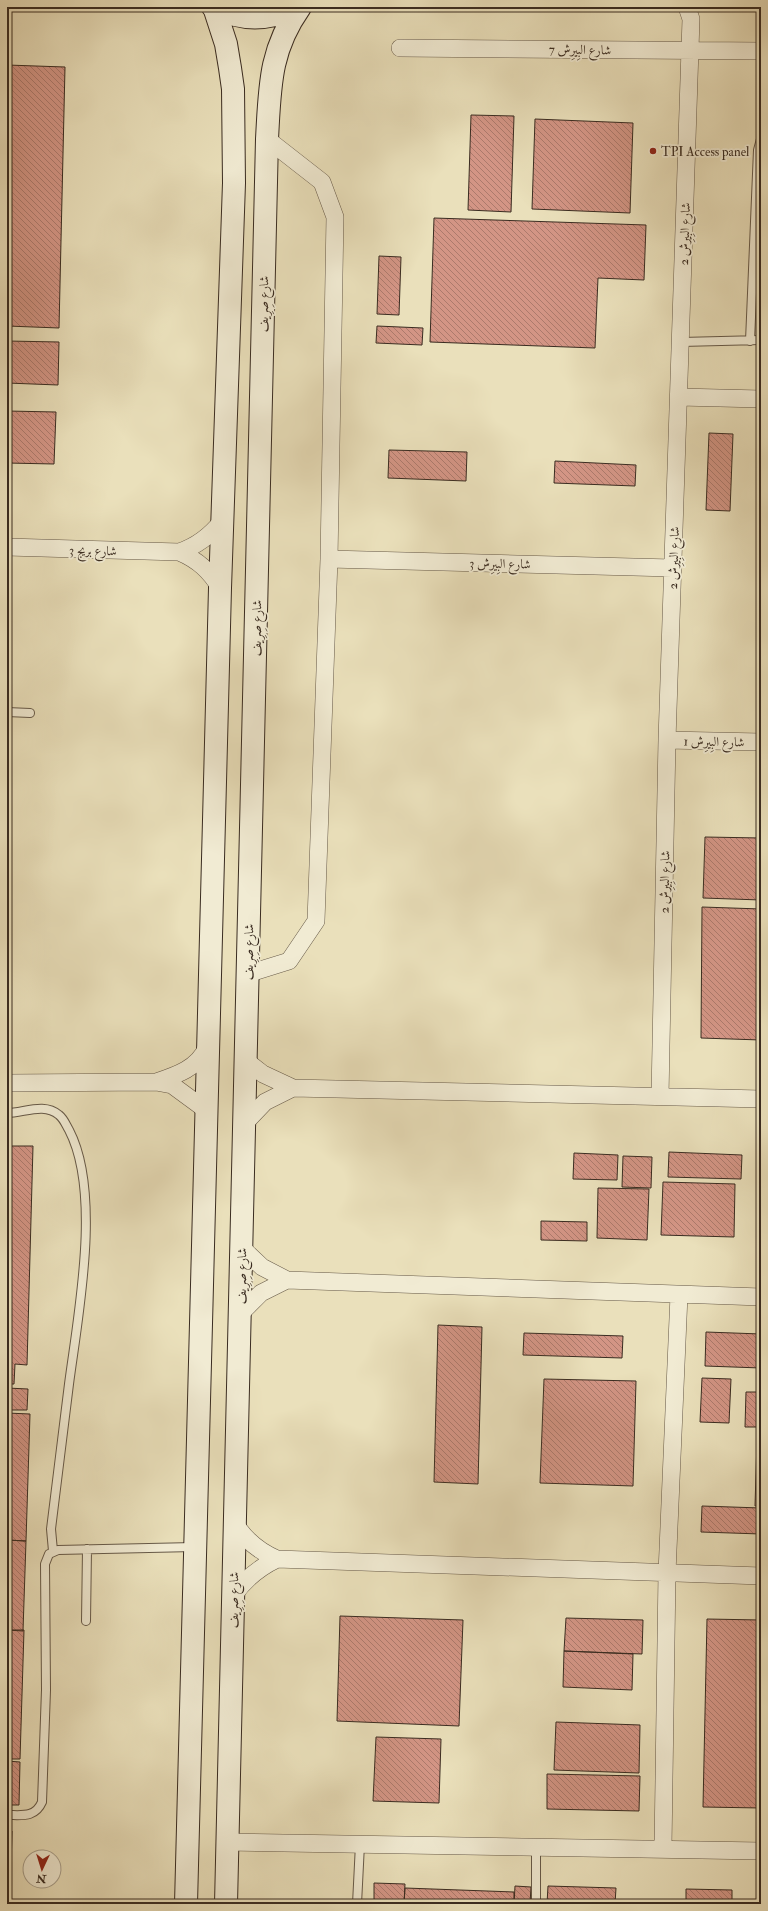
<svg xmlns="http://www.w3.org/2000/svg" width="768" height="1911" viewBox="0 0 768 1911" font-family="'IM FELL Double Pica',Amiri,serif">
  <defs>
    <pattern id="building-back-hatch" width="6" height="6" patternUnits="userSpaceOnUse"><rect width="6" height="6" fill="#d39585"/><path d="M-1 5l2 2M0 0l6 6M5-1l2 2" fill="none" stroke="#ac7a6c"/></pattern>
  </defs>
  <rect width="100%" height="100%" fill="#eae0bb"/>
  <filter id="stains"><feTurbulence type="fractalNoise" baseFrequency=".005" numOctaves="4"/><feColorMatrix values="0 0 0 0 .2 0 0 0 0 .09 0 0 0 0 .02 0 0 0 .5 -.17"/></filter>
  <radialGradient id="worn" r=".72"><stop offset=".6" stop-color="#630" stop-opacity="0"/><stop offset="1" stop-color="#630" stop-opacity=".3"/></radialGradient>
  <path fill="url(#building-back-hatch)" stroke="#3a2c21" d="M7 65 65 67 59 328 7 326Z
    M471 115 514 116 511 212 468 210Z
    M535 119 633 123 630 213 532 209Z
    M434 218 646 225 644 280 598 278 595 348 430 342Z
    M379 256 401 257 399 315 377 314Z
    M377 326 423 328 422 345 376 343Z
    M7 341 59 342 58 385 7 383Z
    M7 411 56 412 54 464 7 463Z
    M709 433 733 434 730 511 706 510Z
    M389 450 467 452 466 481 388 478Z
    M555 461 636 465 635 486 554 483Z
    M705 837 761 838V900L703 898Z
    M702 907 761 909V1040L701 1038Z
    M9 1146H33L27 1365 15 1364 14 1384H7V1221Z
    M669 1152 742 1155 741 1179 668 1177Z
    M574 1153 618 1155 617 1180 573 1179Z
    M623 1156 652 1157 651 1188 622 1187Z
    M663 1182 735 1184 734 1237 661 1235Z
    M598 1188 649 1189 647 1240 597 1238Z
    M541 1221 587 1222V1241L541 1240Z
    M438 1325 482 1327 478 1484 434 1482Z
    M706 1332 761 1334V1368L705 1366Z
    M524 1333 623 1336 622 1358 523 1355Z
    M702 1378 731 1379 729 1423 700 1422Z
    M544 1379 636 1381 633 1486 540 1483Z
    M7 1388 28 1389 27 1410H7Z
    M746 1392H761V1427H745Z
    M7 1413 30 1414 26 1541 7 1540Z
    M757 1440H761V1506H755Z
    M702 1506 761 1508V1534L701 1532Z
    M7 1540 26 1541 23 1631 7 1630Z
    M340 1616 463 1620 459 1726 337 1721Z
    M566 1618 643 1620 642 1654 564 1651Z
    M707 1619 761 1620V1808L703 1807Z
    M7 1630H24L20 1759H7Z
    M564 1651 633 1654 632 1690 563 1687Z
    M556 1722 640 1725 639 1773 554 1770Z
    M376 1737 441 1739 439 1803 373 1801Z
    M7 1761 20 1762 19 1805H7Z
    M547 1774 640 1776 639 1811 547 1809Z
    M7 1831H12L10 1904H7Z
    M374 1883 405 1884 404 1904H374Z
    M515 1886 531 1887 530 1904H514Z
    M548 1886 616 1888 615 1904H547Z
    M405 1888 514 1892V1904H404Z
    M686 1889 732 1890V1904H686Z"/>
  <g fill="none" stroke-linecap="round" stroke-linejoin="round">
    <defs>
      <path id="lane" d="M750 341 758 150 761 139
        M681 342 761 340
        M7 712 30 713
        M7 1113C24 1113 44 1102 59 1115 64 1119 66 1125 69 1130 102 1193 78 1315 69 1384 63 1432 57 1481 51 1529L53 1551
        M86 1621 87 1549
        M7 1815C22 1815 35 1818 42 1802L46 1690 45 1564 49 1554 58 1550 194 1547
        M536 1847V1904
        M357 1904 360 1844"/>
      <path id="street" d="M400 48 761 51
        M679 397 761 399
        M7 547 179 552C198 560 210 571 220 588
        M179 552C197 546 210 536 222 521
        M329 559 672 568
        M667 740 761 742
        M247 974 289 961 316 921 329 559 335 217 322 182 267 139
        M245 1060 263 1074 293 1088 761 1099
        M156 1082C177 1075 198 1068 207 1047
        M7 1083 156 1082 172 1085 206 1110
        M660 1096 667 740 691 19 687 7
        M244 1124 265 1102 293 1088
        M242 1248 262 1267 287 1280 761 1297
        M240 1314 261 1293 287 1280
        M234 1522C245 1540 258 1551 277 1559L761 1576
        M233 1596C245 1579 258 1568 277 1559
        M227 1842 761 1851
        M663 1848 667 1573 679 1295"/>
      <path id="secondary" d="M213 7C243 21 267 21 296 7
        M186 1904 220 588 234 183 233 89 230 68 226 44 214 7
        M226 1904 267 139C270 87 269 51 300 7"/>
    </defs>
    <use href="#lane" stroke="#665948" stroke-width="10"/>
    <use href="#street" stroke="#665948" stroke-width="18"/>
    <use href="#secondary" stroke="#3a2c21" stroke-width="24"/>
    <use href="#lane" stroke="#f1ebd3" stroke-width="8"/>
    <use href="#street" stroke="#f1ebd3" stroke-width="17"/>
    <use href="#secondary" stroke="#f1ebd3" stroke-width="22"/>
  </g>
  <circle fill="#8f2418" stroke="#f1ebd3" stroke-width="1.5" cx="653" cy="151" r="4"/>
  <g text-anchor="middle" stroke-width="3.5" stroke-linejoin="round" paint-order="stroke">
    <g font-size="13" fill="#3a2c21" stroke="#f1ebd3">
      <text transform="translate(580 49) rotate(1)" y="5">شارع البِيرِش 7</text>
      <text transform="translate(684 234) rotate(-88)" y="5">شارع البِيرِش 2</text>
      <text transform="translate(263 304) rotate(-89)" y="5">شارع صِرِيف</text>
      <text transform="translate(93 550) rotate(1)" y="5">شارع بريج 3</text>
      <text transform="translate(673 558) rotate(-88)" y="5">شارع البِيرِش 2</text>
      <text transform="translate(500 563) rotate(1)" y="5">شارع البِيرِش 3</text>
      <text transform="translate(256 628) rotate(-89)" y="5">شارع صِرِيف</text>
      <text transform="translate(714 741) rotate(1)" y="5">شارع البِيرِش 1</text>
      <text transform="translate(664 882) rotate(-89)" y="5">شارع البِيرِش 2</text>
      <text transform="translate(248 952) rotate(-89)" y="5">شارع صِرِيف</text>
      <text transform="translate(241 1276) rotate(-89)" y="5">شارع صِرِيف</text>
      <text transform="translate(233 1600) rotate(-89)" y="5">شارع صِرِيف</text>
    </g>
    <g font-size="13" fill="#3a2c21" stroke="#f1ebd3" text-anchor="start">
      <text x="661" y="156">TPI Access panel</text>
    </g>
  </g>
  <rect width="768" height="1911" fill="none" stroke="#eae0bb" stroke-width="24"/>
  <rect x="8" y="8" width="752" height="1895" fill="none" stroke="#3a2c21" stroke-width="2"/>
  <rect x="12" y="12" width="744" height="1887" fill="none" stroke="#3a2c21"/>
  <g transform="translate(42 1869) rotate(184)"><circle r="19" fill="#f1ebd3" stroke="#a89f8c"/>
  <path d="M0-3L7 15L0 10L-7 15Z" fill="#8f2418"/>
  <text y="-6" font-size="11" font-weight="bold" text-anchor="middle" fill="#3a2c21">N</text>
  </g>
  <rect width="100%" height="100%" filter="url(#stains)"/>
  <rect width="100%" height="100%" fill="url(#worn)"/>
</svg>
